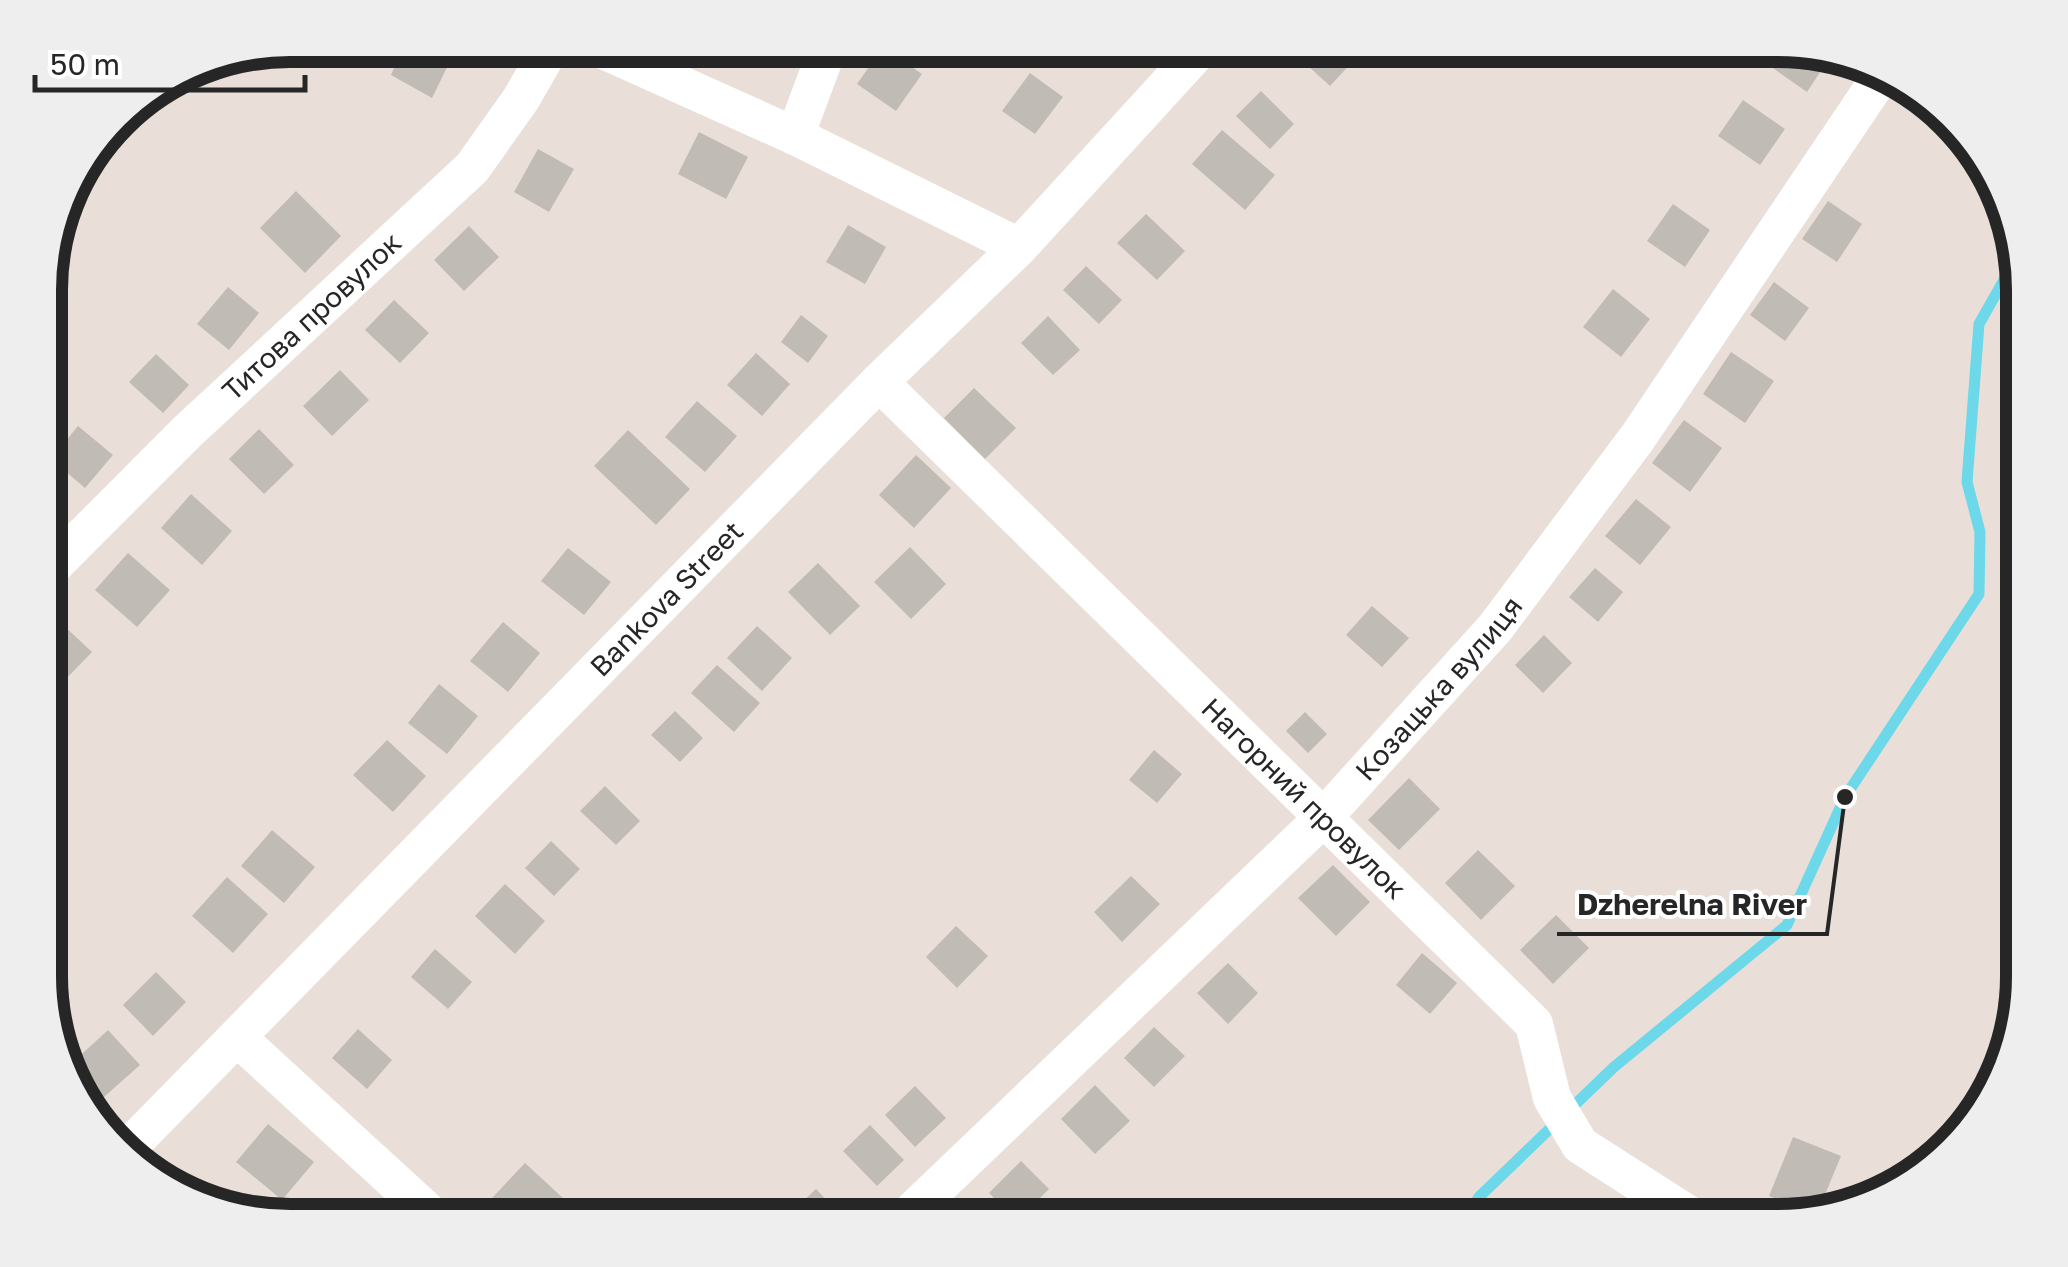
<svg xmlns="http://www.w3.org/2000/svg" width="2068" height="1267" viewBox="0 0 2068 1267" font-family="'Golos Text',sans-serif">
  <rect width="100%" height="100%" fill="#e9dfd8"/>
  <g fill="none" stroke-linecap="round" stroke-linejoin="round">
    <path stroke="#6cd8e9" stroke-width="11" d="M1463 1222 1479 1197 1614 1067 1787 925 1845 797 1979 594 1980 532 1967 482 1979 324 2017 257"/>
  </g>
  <path fill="#c0bbb4" d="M404 45H458L432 98 391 75Z
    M1303 45H1342L1356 58 1330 86 1295 54Z
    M1780 46 1828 60 1807 92 1767 64Z
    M883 47 922 74 896 111 857 84Z
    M1030 73 1063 97 1035 134 1002 111Z
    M1261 91 1294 124 1270 149 1236 116Z
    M1743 100 1785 129 1760 165 1718 136Z
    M1222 130 1275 175 1245 210 1192 164Z
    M699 132 748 157 726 199 678 174Z
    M538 149 574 169 549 212 514 192Z
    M296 191 341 236 305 273 260 228Z
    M1828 201 1862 224 1837 262 1802 239Z
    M1673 204 1710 230 1685 267 1647 241Z
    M1146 214 1185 251 1157 280 1117 243Z
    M848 225 886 247 865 284 826 262Z
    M469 226 499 257 464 291 434 260Z
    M1086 266 1122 300 1099 324 1063 290Z
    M1774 282 1809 308 1785 341 1750 315Z
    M228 287 259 313 229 350 197 324Z
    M1613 289 1650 319 1621 357 1583 327Z
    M394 300 429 333 400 363 365 330Z
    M801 315 828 336 808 363 781 342Z
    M1048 316 1080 350 1053 375 1021 343Z
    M1731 352 1774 381 1745 423 1703 394Z
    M756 353 790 384 762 416 727 385Z
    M156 354 189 385 163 413 129 382Z
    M340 370 369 400 332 436 303 406Z
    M974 388 1016 428 985 459 944 418Z
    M697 401 737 436 705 472 665 437Z
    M1684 420 1722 448 1690 492 1652 463Z
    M78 426 113 455 85 488 51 459Z
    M259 429 294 465 264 494 229 459Z
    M628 430 690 489 656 525 594 466Z
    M916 455 951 488 914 528 879 495Z
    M191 494 232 531 202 565 161 528Z
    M1636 499 1671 527 1640 565 1605 536Z
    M910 547 946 584 911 619 874 582Z
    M568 548 611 582 584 615 541 581Z
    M128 553 170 590 137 627 95 590Z
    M818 563 860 606 830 635 788 592Z
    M1595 568 1623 592 1598 622 1569 597Z
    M1372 606 1409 638 1382 667 1346 635Z
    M503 622 540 653 508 692 470 661Z
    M63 625 92 652 63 682 47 667V643Z
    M757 626 792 658 762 691 727 658Z
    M1544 635 1572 663 1543 693 1515 665Z
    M717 665 760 703 734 732 691 693Z
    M439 684 478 716 447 754 408 723Z
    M675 711 703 738 680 762 651 735Z
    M1305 712 1327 734 1308 753 1286 731Z
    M387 740 426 776 393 812 353 775Z
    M1154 750 1182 774 1157 803 1129 780Z
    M1409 778 1440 809 1399 850 1368 820Z
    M605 786 640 821 616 845 580 811Z
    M272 830 315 867 284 903 241 866Z
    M551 841 580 869 554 896 525 868Z
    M1478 850 1515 886 1481 920 1445 883Z
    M1333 865 1370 902 1336 936 1298 898Z
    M1131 876 1160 904 1122 942 1094 912Z
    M227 877 268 914 233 953 192 916Z
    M505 884 545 921 515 954 475 916Z
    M1556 915 1589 948 1553 984 1520 950Z
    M956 926 988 956 957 988 926 957Z
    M435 949 472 982 448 1009 411 977Z
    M1422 953 1457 983 1430 1014 1396 985Z
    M1228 963 1258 993 1228 1024 1197 993Z
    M156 972 186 1002 153 1036 123 1005Z
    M1154 1027 1185 1056 1154 1087 1124 1058Z
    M358 1029 392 1060 367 1089 332 1058Z
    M108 1030 140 1065 104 1097 72 1063Z
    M1095 1085 1130 1121 1095 1154 1061 1119Z
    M915 1086 946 1118 915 1147 885 1115Z
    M268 1124 314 1162 282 1200 236 1162Z
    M870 1125 904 1160 877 1186 843 1151Z
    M1793 1137 1841 1156 1817 1214 1769 1196Z
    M1021 1161 1049 1189 1017 1221 989 1193Z
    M525 1163 564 1199 543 1222H517L492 1198Z
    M816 1189 847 1222H790L786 1217Z"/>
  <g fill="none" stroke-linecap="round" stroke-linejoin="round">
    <g stroke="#fff" stroke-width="38">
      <path d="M592 45 795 136 1019 247"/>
      <path d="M795 136 829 45"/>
      <path id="s1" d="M879 382 1534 1024 1552 1098 1580 1145 1700 1222"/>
      <path id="s2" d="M47 572 188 431 472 168 521 99 552 45"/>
      <path d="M238 1038 439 1222"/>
      <path id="s3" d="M126 1150 879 382 1019 247 1204 45"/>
      <path id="s4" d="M901 1222 1322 819 1495 628 1638 437 1881 76"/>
    </g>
  </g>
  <g text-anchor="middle" stroke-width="8" stroke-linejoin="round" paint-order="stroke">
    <g font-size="28" fill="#262626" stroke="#fff">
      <text dy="10" stroke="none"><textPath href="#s2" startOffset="368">Титова провулок</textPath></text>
      <text dy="10" stroke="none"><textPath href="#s3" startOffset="772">Bankova Street</textPath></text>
      <text dy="10" stroke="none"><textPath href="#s4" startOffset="758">Козацька вулиця</textPath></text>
      <text dy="10" stroke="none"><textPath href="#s1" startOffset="595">Нагорний провулок</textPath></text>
    </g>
  </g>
  <path d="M0 0H2068V1267H0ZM290 62H1778A228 228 0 0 1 2006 290V976A228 228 0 0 1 1778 1204H290A228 228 0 0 1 62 976V290A228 228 0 0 1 290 62Z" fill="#eee" fill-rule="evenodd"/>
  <path fill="none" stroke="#262626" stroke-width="12" d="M290 62H1778A228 228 0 0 1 2006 290V976A228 228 0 0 1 1778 1204H290A228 228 0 0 1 62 976V290A228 228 0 0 1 290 62Z"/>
  <path fill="none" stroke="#262626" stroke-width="4" d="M1845 797L1827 934H1557"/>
  <circle fill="#262626" stroke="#fff" stroke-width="4" cx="1845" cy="797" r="10"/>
  <g font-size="30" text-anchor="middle" font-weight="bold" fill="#262626" stroke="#fff" stroke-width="8" stroke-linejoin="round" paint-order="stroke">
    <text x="1692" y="915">Dzherelna River</text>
  </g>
  <path d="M35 75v15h270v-15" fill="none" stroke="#262626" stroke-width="5"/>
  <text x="50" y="75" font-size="30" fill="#262626" stroke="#ffffff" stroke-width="8" paint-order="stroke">50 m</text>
</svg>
